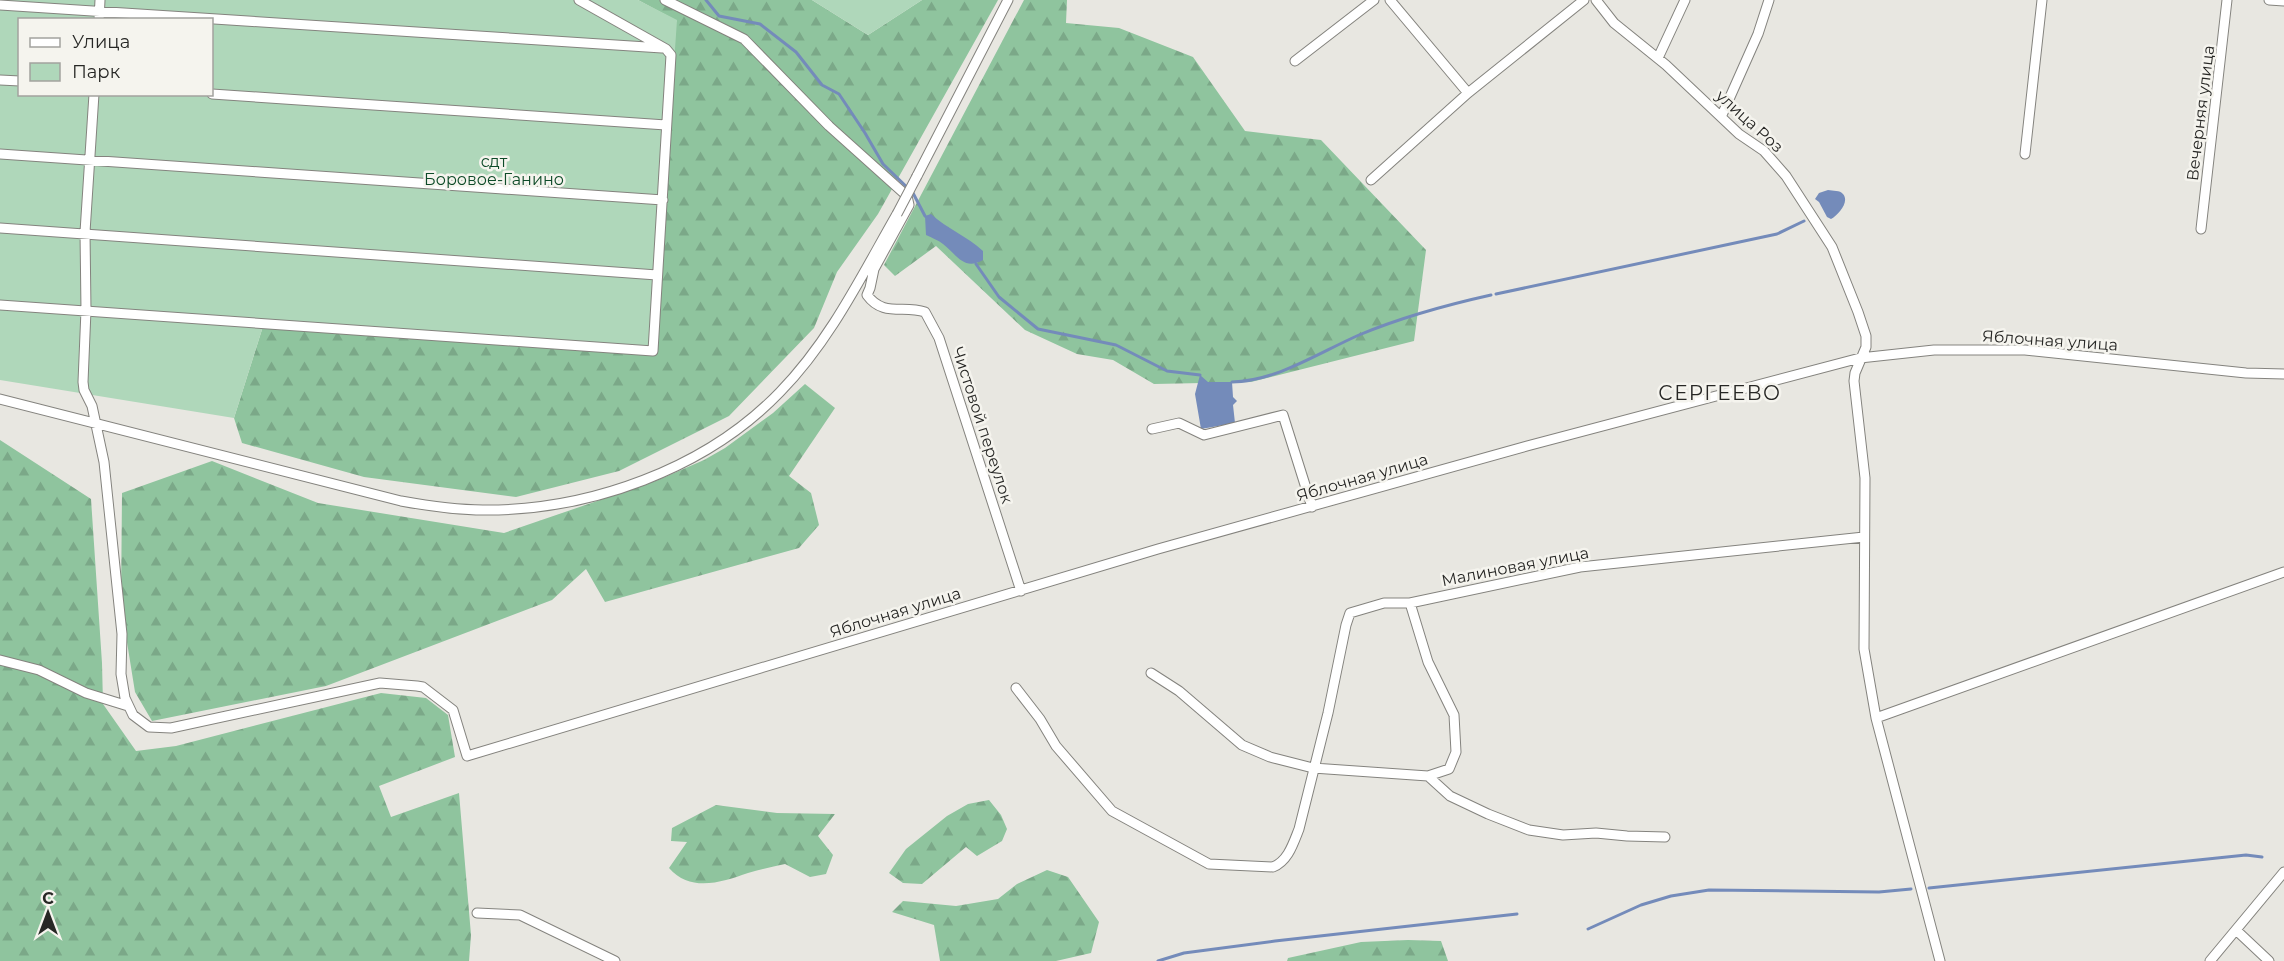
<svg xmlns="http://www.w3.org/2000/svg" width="2284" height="961" viewBox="0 0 2284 961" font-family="Montserrat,sans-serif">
  <defs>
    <pattern id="forest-firs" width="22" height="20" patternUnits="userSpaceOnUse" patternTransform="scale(1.5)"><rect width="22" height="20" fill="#8fc49e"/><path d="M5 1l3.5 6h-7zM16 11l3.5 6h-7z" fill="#7ba888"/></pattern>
  </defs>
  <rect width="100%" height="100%" fill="#e8e7e1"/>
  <path fill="url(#forest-firs)" d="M638 0H812L868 35 922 0H998L878 214 837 272 814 328 729 416 619 471 516 497 364 477 242 443 234 418 265 320 677 21Z
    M1024 0H1067L1066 23 1119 28 1193 57 1245 131 1321 140 1426 250 1414 341 1251 382 1154 384 1113 360 1077 354 1025 330 936 246 895 276 884 265Z
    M805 384 835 408 789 476 811 493 819 525 799 548 605 602 586 569 552 600 326 686 152 721 135 692 121 605 122 493 212 461 318 503 504 533 658 480 704 460 725 448 773 413Z
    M0 440 91 499 102 663 103 704 136 751 176 746 381 693 426 698 448 715 455 757 379 786 391 817 459 793 471 935 469 961H0Z
    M989 800 1001 815 1007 829 1002 841 977 856 966 847 922 884 903 883 889 873 906 849 947 816 968 804Z
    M716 805 777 813 835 814 818 836 833 855 826 874 810 877 785 864C773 867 760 869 748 873 722 882 691 893 669 868L687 842 671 841 672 828Z
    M1047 870 1068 877 1099 922 1091 953 1056 961H940L934 925 892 912 903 901 956 906 998 899 1017 884Z
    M1408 940 1441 941 1448 961H1287L1288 958 1361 942Z"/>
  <path fill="#afd7ba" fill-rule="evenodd" d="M0 0H638L677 20 654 355 265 320 234 418 0 380ZM20 20H212V94H20Z
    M812 0H922L868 35Z"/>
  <path fill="#748bba" d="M1828 190C1833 191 1840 190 1843 194 1850 202 1838 215 1831 219L1827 217 1819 202 1815 199 1819 193Z
    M931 214C947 229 967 236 983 251V260C964 271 957 255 943 244 938 240 932 238 926 235L925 216Z
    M1200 375 1208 382H1232L1233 397 1237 401 1233 405 1235 423 1201 429 1195 394Z"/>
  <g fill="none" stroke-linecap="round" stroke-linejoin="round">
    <path stroke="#748bba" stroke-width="3" d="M706 0 719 16 760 24 796 52 822 85 839 94 865 133 883 164 913 193 925 216
      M976 264 999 297 1038 329 1116 345 1167 371 1200 375
      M1496 294 1777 234 1804 221
      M1232 382C1277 381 1318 353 1359 335 1402 317 1446 305 1491 295
      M1929 888 2246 855 2262 857
      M1588 929 1641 905 1671 896 1709 890 1879 892 1911 889
      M1158 961 1184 953 1275 941 1517 914"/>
    <defs>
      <path id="minor" d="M665 0 744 39 829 126 907 196 909 205 874 269 870 288 867 295C883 317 903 305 925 312L939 338 1021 591
        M1390 0 1468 93
        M1596 0 1614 23 1666 65 1739 134 1764 151 1786 176 1832 247 1858 312 1866 336V347L1855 373 1854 381 1865 478 1864 649 1876 718 1940 961
        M2269 0 2284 1
        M0 5 662 48
        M99 20 100 0
        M1658 58 1685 0
        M1295 61 1374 0
        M0 80 20 81
        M94 94 85 232 86 310 83 382 84 390 92 406 104 462 122 634 121 674 125 698 133 715 149 727 171 728 380 683 417 686 423 687 453 710 467 756 1158 549 1527 446 1860 358 1934 350H2025L2246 373 2284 374
        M212 94 666 125
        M1722 115 1758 34 1769 0
        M0 154 663 200
        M2025 154 2042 0
        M917 176 1008 0
        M1371 180 1468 93 1584 0
        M0 228 657 275
        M2201 229 2227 0
        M0 305 653 351 671 55 666 49 579 0
        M0 399 401 501C429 506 455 510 483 510 589 511 706 469 780 392 830 341 862 275 897 214
        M1152 429 1179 423 1204 435 1283 415 1312 507
        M0 660 39 670 86 693 128 706
        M1151 673 1179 691 1242 745 1270 757 1313 768 1428 776 1449 769 1456 752 1454 715 1428 662 1410 603
        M1016 688 1040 719 1056 746 1112 811 1209 864 1273 867C1288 861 1293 844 1299 829L1328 713 1346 625 1350 613 1384 603H1410L1580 567 1864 537
        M1876 718 2284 572
        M1428 776 1450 796 1488 814 1529 830 1563 835 1596 833 1627 836 1665 837
        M477 913 520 915 615 961
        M2236 930 2269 961
        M2210 961 2284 872"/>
    </defs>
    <use href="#minor" stroke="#84837e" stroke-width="11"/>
    <use href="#minor" stroke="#fff" stroke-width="9"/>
    <defs>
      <path id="minor-bridge" d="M897 214 917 176"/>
    </defs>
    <use href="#minor-bridge" stroke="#84837e" stroke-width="11" stroke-linecap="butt"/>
    <use href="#minor-bridge" stroke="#fff" stroke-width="9"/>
  </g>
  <g text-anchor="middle" stroke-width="5" stroke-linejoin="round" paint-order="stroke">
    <g font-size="16" fill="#272725" stroke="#f5f4ee">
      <text transform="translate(2200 113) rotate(-83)" y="6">Вечерняя улица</text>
      <text transform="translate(1750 121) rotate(42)" y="6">улица Роз</text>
      <text transform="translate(2050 340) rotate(4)" y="6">Яблочная улица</text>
      <text transform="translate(983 425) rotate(72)" y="6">Чистовой переулок</text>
      <text transform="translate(1362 477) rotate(-16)" y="6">Яблочная улица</text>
      <text transform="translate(1515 566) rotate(-11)" y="6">Малиновая улица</text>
      <text transform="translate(895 612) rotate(-17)" y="6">Яблочная улица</text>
    </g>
    <g font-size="16" fill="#0d4b28" stroke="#f5f4ee">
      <text x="494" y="167">сдт<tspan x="494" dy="18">Боровое-Ганино</tspan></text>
    </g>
    <g font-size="20" letter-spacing="1.5" fill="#272725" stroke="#f5f4ee">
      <text x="1720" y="400">СЕРГЕЕВО</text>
    </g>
  </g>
  <rect x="18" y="18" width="195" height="78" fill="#f5f4ee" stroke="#a3a29e" stroke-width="1.5"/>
  <rect x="30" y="38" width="30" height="9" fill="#ffffff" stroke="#a3a29e" stroke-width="1.5"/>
  <text x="72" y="48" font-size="18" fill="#272725">Улица</text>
  <rect x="30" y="63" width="30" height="18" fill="#afd7ba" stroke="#a3a29e" stroke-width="1.5"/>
  <text x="72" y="78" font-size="18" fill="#272725">Парк</text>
  <g transform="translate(48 913)" stroke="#f5f4ee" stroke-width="4.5" paint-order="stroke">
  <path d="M0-4.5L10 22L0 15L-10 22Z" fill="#272725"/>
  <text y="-9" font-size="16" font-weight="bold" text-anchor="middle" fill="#272725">С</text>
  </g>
</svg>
